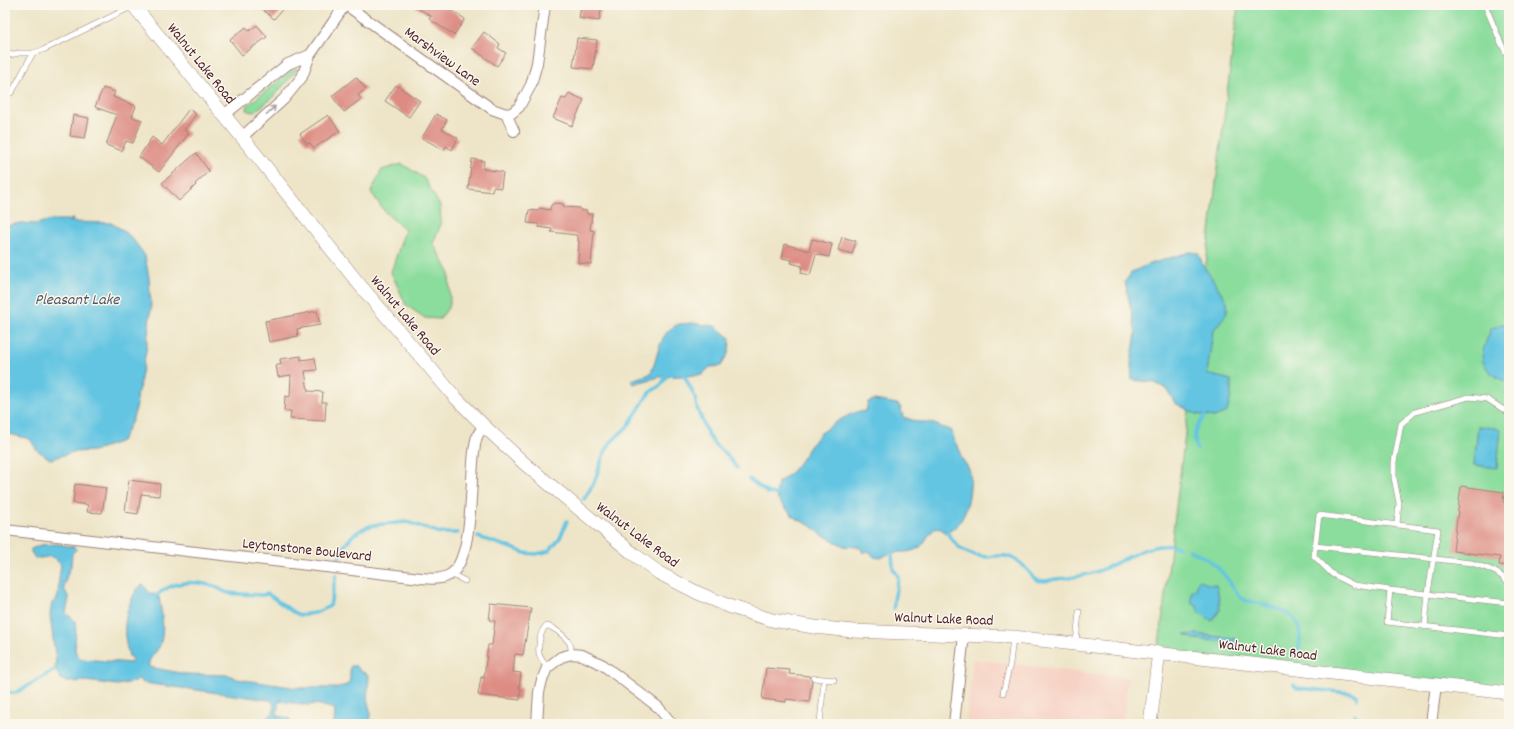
<svg xmlns="http://www.w3.org/2000/svg" width="1514" height="729" viewBox="0 0 1514 729" font-family="Dekko,sans-serif">
  <rect width="100%" height="100%" fill="#fbf7ec"/>
  <filter id="ink" filterUnits="userSpaceOnUse"><feTurbulence type="fractalNoise" baseFrequency=".025" numOctaves="2"/><feDisplacementMap in="SourceGraphic" scale="8" xChannelSelector="R" yChannelSelector="G"/><feConvolveMatrix kernelMatrix="1 2 1 2 8 2 1 2 1" color-interpolation-filters="sRGB"/></filter>
  <filter id="wash" filterUnits="userSpaceOnUse"><feTurbulence type="fractalNoise" baseFrequency=".012" numOctaves="4" result="noise"/><feDisplacementMap in="SourceGraphic" scale="16" xChannelSelector="R" yChannelSelector="G"/><feGaussianBlur stdDeviation="0.9" result="paint"/><feColorMatrix in="noise" values="0 0 0 0 0 0 0 0 0 0 0 0 0 0 0 0 0 1.4 0 .05"/><feComposite in="paint" operator="in"/></filter>
  <g filter="url(#wash)">
    <rect width="100%" height="100%" fill="#eee5c8"/>
    <path fill="#f6d2c4" d="M973 659 1128 678 1123 724H966Z"/>
    <path fill="#8bdd9d" stroke="#6a7e64" d="M1238 5H1509V692L1158 653Z
      M295 68 297 69 296 71 272 98 254 112 248 111 247 109 248 105Z
      M402 164 424 178 440 206 441 224 433 243 449 272 450 305 440 319 425 318 406 305 391 272 405 230 385 212 371 192 382 170Z"/>
    <path fill="#63c5e2" stroke="#567286" d="M71 219H73L72 222 111 223 121 229 132 238 145 256 149 278 151 308 146 351 139 389 136 395 137 405 132 421 122 440 119 442 93 451 73 452 55 458 50 459 37 450 30 439 5 433V226L21 223 36 224 51 220H68L70 223Z
      M1190 252 1198 253 1203 265 1227 301V313L1213 331 1207 374 1231 380V396L1227 412 1214 417 1196 414 1175 403 1167 389 1153 382 1132 380 1131 364 1136 333 1125 282 1132 272 1147 265Z
      M691 323 715 326 730 338 729 352 721 366 710 367 702 375 659 377 633 384 631 380 650 374C659 358 657 336 675 326 678 323 686 324 691 323Z
      M1501 324H1509V385C1504 380 1498 378 1493 374 1474 361 1485 346 1491 329Z
      M874 400 897 404 900 406 903 417 918 422H929L952 431C953 434 953 437 954 440 955 444 959 447 960 451 961 453 960 455 961 457 964 463 969 466 970 473 972 490 966 530 945 532 932 520 928 541 920 547 906 557 896 547 881 558L874 557 870 552 867 551 863 553 860 547 844 546 821 534 813 527 795 518 778 500 776 496 778 482C796 473 804 454 816 438 822 430 848 414 857 412 861 411 863 412 866 411L868 402Z
      M1478 426 1501 429 1497 468 1474 465Z
      M57 544 75 547 77 549 72 553 71 566 67 575 64 586V589L69 598 66 613C69 617 74 618 76 623L75 650 78 657 82 659 131 663 133 658 129 656C123 634 123 620 132 599 134 593 138 587 143 585L150 593 157 595 159 597C162 614 165 629 160 645 157 653 147 658 149 667L185 674 229 675 237 679 298 688H335L347 685 350 680V667L351 666H356L361 671 369 675V677L367 699 371 714 370 724H334L335 709 317 704 308 705 279 701 277 714 278 716 289 718 291 724H263L266 719 273 713 274 705 271 700 144 683 138 679 132 682 118 685 86 681 67 682 61 679 55 670 56 661 50 615 52 603 57 599 58 596 59 578 61 565C49 551 51 559 35 558L31 552V549L41 545Z
      M1200 580 1207 584 1216 585C1219 593 1219 602 1220 610L1212 621 1199 612 1196 605 1192 604 1191 599 1193 589 1196 591 1197 583Z
      M1196 634 1237 639 1240 643 1195 639 1185 635Z"/>
    <g fill="none" stroke-linecap="round" stroke-linejoin="round">
      <path stroke="#63c5e2" stroke-width="3.5" d="M1371 5 1386 8
        M684 375 695 397 697 408 708 435 715 445 725 453 737 468
        M1197 449C1192 434 1195 428 1205 416
        M749 479 768 493 776 494
        M584 499 594 483 603 456 610 443 628 426 649 393 661 385 666 377
        M947 532C955 544 961 552 975 555 979 556 984 557 988 557 994 556 999 555 1006 556 1019 559 1027 569 1035 579 1042 583 1049 580 1056 579 1071 578 1086 576 1101 570 1126 560 1150 540 1178 547
        M478 537 515 549 524 553 536 554 546 552 550 550 560 538 567 521
        M1189 550C1203 555 1217 565 1226 577 1231 584 1236 594 1243 599 1247 602 1253 601 1258 603 1289 610 1308 619 1297 654
        M892 552 893 568 898 576V580L894 600V608
        M339 558 341 550 353 535 364 528 374 525 407 522 440 533H458
        M157 595C172 581 195 580 213 586 217 587 221 590 225 592 236 595 250 594 262 595L268 594 293 612 300 615 315 613 330 606 336 575
        M1294 685 1297 688 1351 693 1357 696V699
        M5 692 15 693 55 670
        M1355 715 1356 724"/>
    </g>
    <g id="blocks">
      <path fill="#dd8c83" d="M257 5H286L274 19Z
        M412 5H444L465 19 454 35 429 19 431 16Z
        M590 5H602L599 21 579 18 581 6 590 7Z
        M257 25 267 37 242 55 230 40 246 27 249 31Z
        M484 32 500 44 498 48 506 53 497 66 472 48Z
        M577 38 597 40 593 69 573 67Z
        M356 77 366 89 358 95 361 99 344 112 332 96Z
        M396 85 420 101 409 117 385 101Z
        M103 88 115 92 113 97 136 106 132 117 142 120 133 143 126 141 122 151 106 145 117 115 95 107Z
        M569 93 584 100 572 126 553 118 562 98 566 99Z
        M189 109 196 114 184 130 189 133 159 172 139 157 152 137 162 145Z
        M436 114 447 120 442 129 458 138 452 150 446 146 444 150 422 138Z
        M73 115 89 118 85 138 70 136Z
        M328 115 340 131 314 148 310 143 307 144 300 134Z
        M196 153 209 171 195 184 196 185 179 201 162 183Z
        M472 159 484 161 483 169 503 172 501 188 493 187 492 192 468 189Z
        M555 203 563 204 564 207 580 208V210L587 211V214H592L590 230 594 231 591 264 578 263 579 241H578V236H576V235L551 232 552 229 538 227 539 224 527 223 529 210 538 211 539 208 550 210 551 205Z
        M842 237 856 241 852 254 838 250Z
        M812 239 832 244 829 257 816 254 810 275 801 273 802 266 791 263 792 260 782 258 785 244 809 251Z
        M317 311 320 325 297 329 298 336 269 342 265 321Z
        M301 356V360L315 358 317 370 305 371 308 391 323 392 322 402H326L325 421 290 419 291 411H284L285 396 290 397 291 375 278 377 276 365H281L280 359Z
        M129 480 160 484 159 496 141 494 138 514 125 512Z
        M75 484 106 488 102 513 87 512 88 505 73 503Z
        M1461 486 1504 492 1503 502 1509 503V566L1499 565 1500 557 1453 551Z
        M491 604 531 608 523 655 515 654 513 672 521 673 519 688H521L520 700 478 695 481 677 484 678 488 645H492L495 621 489 620Z
        M766 668 790 670 789 674 810 676 812 681 809 702 786 699V702L762 699Z"/>
    </g>
  </g>
  <g filter="url(#ink)">
    <use href="#blocks" fill-opacity="0" stroke="#9c827a" stroke-width="1"/>
    <g fill="none" stroke-linecap="round" stroke-linejoin="round">
      <defs>
        <path id="service" d="M1485 5 1501 43 1509 59
          M5 56 19 53H33L43 50 133 6
          M5 94H8L12 92 33 53
          M1397 525 1399 503 1394 478V462L1401 424 1415 412 1469 397 1487 399 1509 413
          M1315 546 1472 563C1486 568 1500 571 1509 584
          M451 574 465 581
          M1390 590 1354 585 1332 574 1314 556 1319 515 1438 530 1428 593 1425 627
          M1509 603 1390 590 1387 622 1509 636
          M1076 643 1079 612
          M547 668C545 664 540 658 539 654 538 646 540 631 546 626 553 626 566 637 570 644 571 647 571 650 572 654
          M814 678 834 680
          M1003 693 1010 664 1013 637
          M820 724 824 679"/>
        <path id="minor" d="M346 5 492 109 506 114
          M506 114 512 113 519 107 531 85 537 63 545 5
          M506 114 514 131
          M224 115 288 64 310 55
          M242 137 284 99 302 77 310 55 345 5
          M5 530 421 578C431 579 442 580 451 574 474 557 470 481 474 452 475 447 475 441 477 437 478 433 481 430 484 426
          M537 724 539 692 542 680 547 668 561 657 572 654 582 655 603 665 658 707 672 724
          M954 724 964 635
          M1431 724 1436 685"/>
        <path id="tertiary" d="M133 5 242 137 359 284 454 396 484 426 525 464 631 552 659 573 698 593 731 607 772 620 814 627 853 631 1013 637 1509 693
          M1150 724 1159 652"/>
      </defs>
      <use href="#service" stroke="#9c827a" stroke-width="6"/>
      <use href="#minor" stroke="#9c827a" stroke-width="12"/>
      <use href="#tertiary" stroke="#9c827a" stroke-width="14"/>
      <use href="#service" stroke="#fff" stroke-width="5"/>
      <use href="#minor" stroke="#fff" stroke-width="10"/>
      <use href="#tertiary" stroke="#fff" stroke-width="13"/>
    </g>
    <defs><path id="oneway-shaft" d="M-6 0H5M1.5-3L5.5 0L1.5 3" fill="none" stroke-width="1.6" stroke-linecap="round" stroke-linejoin="round"/></defs>
    <use stroke="#ae9aa0" href="#oneway-shaft" transform="translate(271 110) rotate(-43)"/>
  </g>
  <g text-anchor="middle" stroke-width="3" stroke-linejoin="round" paint-order="stroke">
    <g font-size="15" fill="#4a1f2b" stroke="#fbf7ec">
      <text transform="translate(443 56) rotate(36)" y="5">Marshview Lane</text>
      <text transform="translate(202 63) rotate(51)" y="5">Walnut Lake Road</text>
      <text transform="translate(406 315) rotate(50)" y="5">Walnut Lake Road</text>
      <text transform="translate(638 534) rotate(37)" y="5">Walnut Lake Road</text>
      <text transform="translate(307 549) rotate(6)" y="5">Leytonstone Boulevard</text>
      <text transform="translate(944 618) rotate(2)" y="5">Walnut Lake Road</text>
      <text transform="translate(1268 649) rotate(7)" y="5">Walnut Lake Road</text>
    </g>
    <g font-size="16" font-style="italic" fill="#53596b" stroke="#fbf7ec">
      <text x="77" y="304">Pleasant Lake</text>
    </g>
  </g>
  <rect width="1514" height="729" fill="none" stroke="#fbf7ec" stroke-width="20"/>
</svg>
